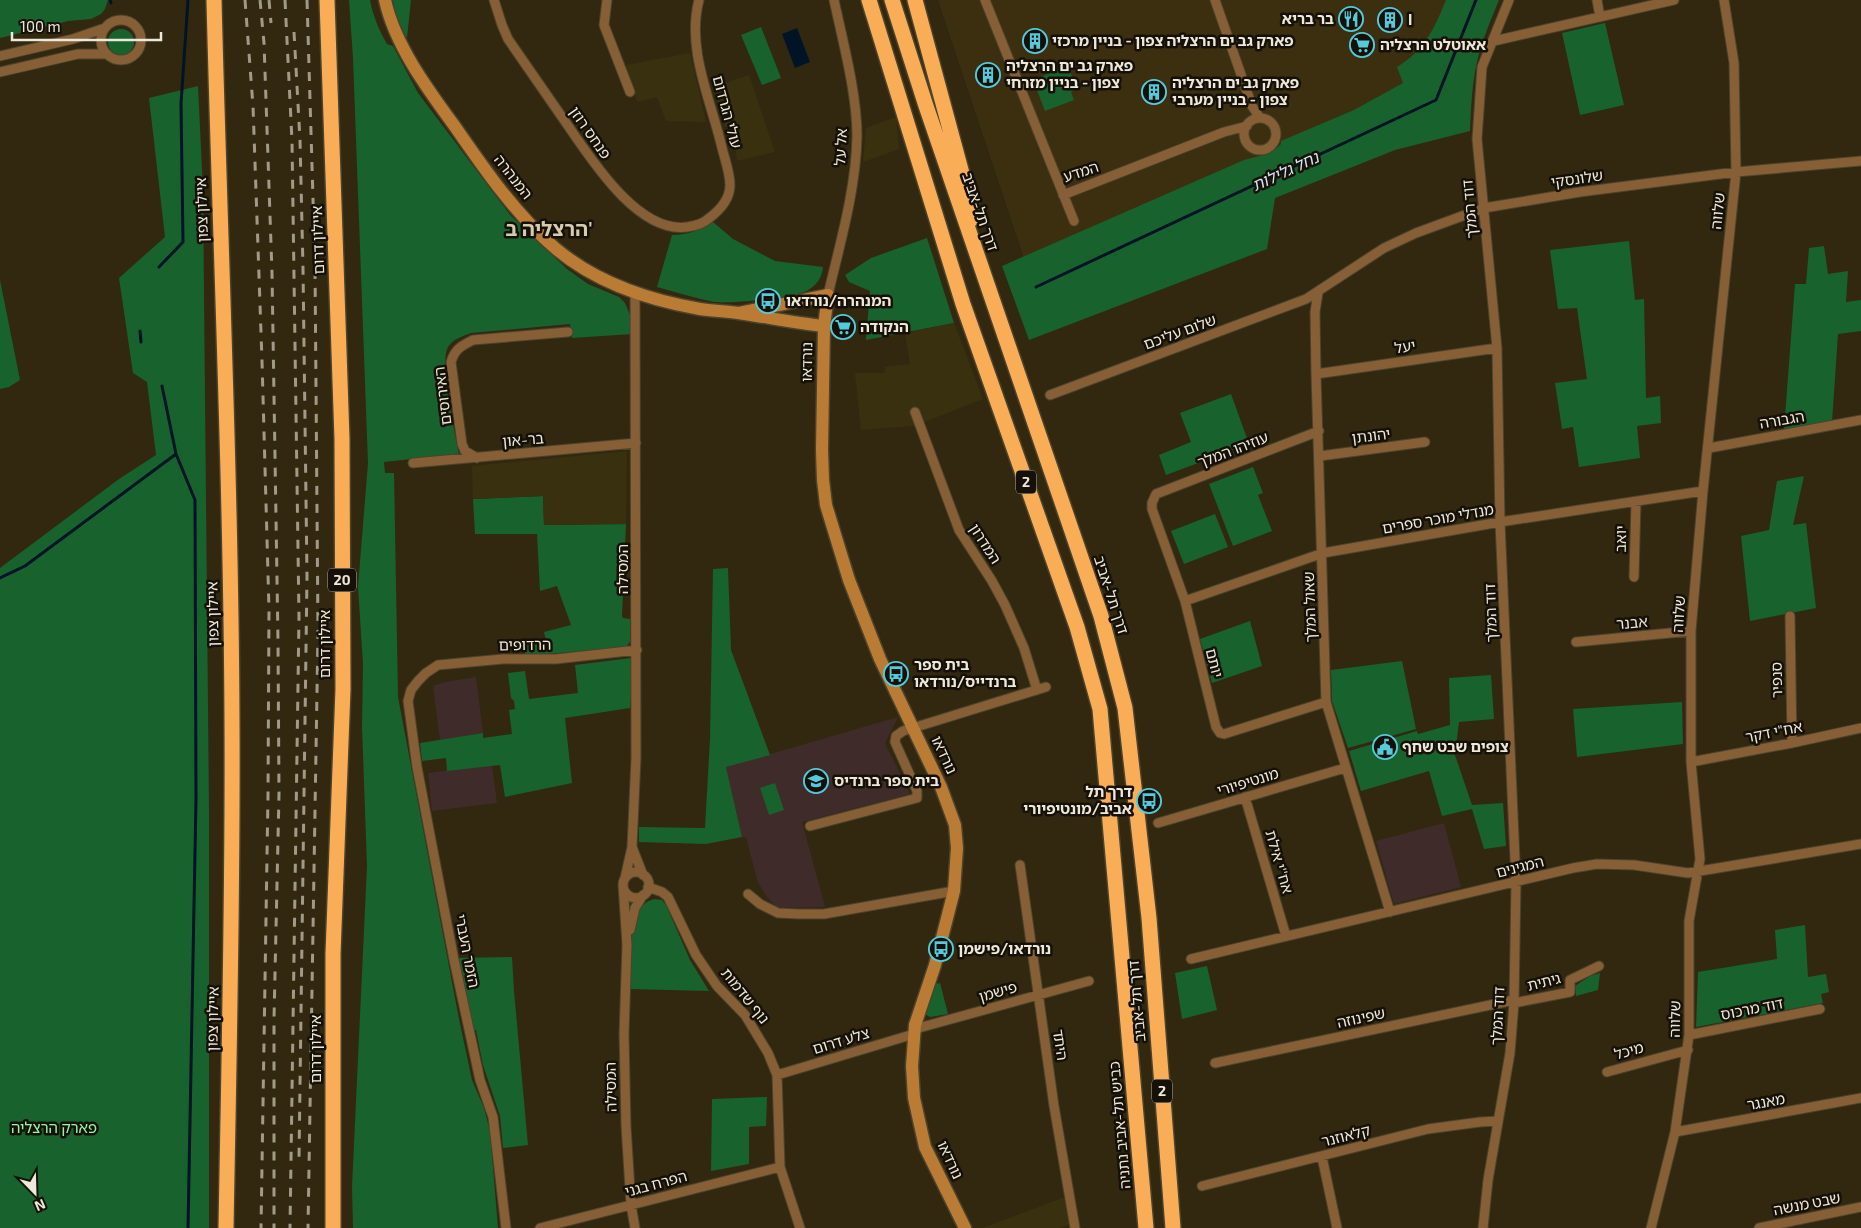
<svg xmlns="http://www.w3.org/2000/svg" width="1861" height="1228" viewBox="0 0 1861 1228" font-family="'Exo 2','Noto Sans Hebrew',sans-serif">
  <rect width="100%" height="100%" fill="#322810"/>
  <path fill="#3c2f10" d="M938 0H1466L1431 82 1025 261Z"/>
  <path fill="#3f2b29" d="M476 677 483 733 440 740 433 686 445 682Z
    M898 717 885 743 910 794 802 822 825 907 777 908 767 897 758 883 746 837H742L726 767Z
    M492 765 497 803 432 811 428 773Z
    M1444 823 1461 887 1394 904 1376 841Z"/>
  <path fill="#18622d" d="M0 0H108L105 9 101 14 91 19 68 21 0 38Z
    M349 0H370C373 16 379 30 387 44L393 46 418 93 511 216 567 269 588 284 619 297 625 303 632 320V334L572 338 570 324 471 333C463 336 453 339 448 347 439 363 455 433 459 454L384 462 385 473H394L398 697 459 1019 472 1080 484 1108 490 1131 498 1228H353L352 1187 367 866 362 727 363 664 358 587 368 463 353 58Z
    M393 0H411L407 38C399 26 394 14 393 0Z
    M1446 0H1499C1491 20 1482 40 1477 62 1472 84 1471 108 1470 131L1395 150 1275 198 1267 249 1029 340 1002 266 1244 160C1258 156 1270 156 1281 144V141L1354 110 1403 83 1397 67C1425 50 1434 29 1446 0Z
    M1605 23 1624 105 1580 115 1562 33Z
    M761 27 781 78 762 85 741 35Z
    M108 42a13 13 0 1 1 26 0a13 13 0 1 1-26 0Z
    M1067 66 1078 88 1071 92 1074 100 1045 111 1033 80Z
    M198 86 203 190 209 810V1228H0V568L119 479 156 455 147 382 133 373 119 278 165 237 149 98Z
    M713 222 733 239 775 261 823 267C822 277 818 283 810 289 798 298 729 304 714 302 695 298 676 292 657 287L672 235C689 235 699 230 713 222Z
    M927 238 954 323 866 340 870 291 849 282 845 275 871 258Z
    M1629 241 1635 300 1644 299 1646 398 1660 396 1661 423 1637 426 1640 458 1579 467 1573 427 1562 429 1555 383 1587 379 1577 308 1558 309 1550 250Z
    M1824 246 1828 274 1848 271 1846 302 1861 300V331L1838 334 1832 422 1784 430 1795 284H1806L1809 248Z
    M0 280 20 380 9 387 0 389Z
    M1231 394 1249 444 1166 475 1159 455 1191 442 1180 413Z
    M1253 467 1263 493 1258 495 1272 531 1233 546 1209 484Z
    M1804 476 1793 525 1806 523 1816 608 1750 621 1741 536 1769 530 1777 481Z
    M543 496 544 525 626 524 622 616 623 618 630 619V642L626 647 525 656 524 645 546 640 544 632 571 625 557 586 540 591 537 534H475L473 499Z
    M1215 514 1228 547 1184 564 1171 531Z
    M728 568 731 650 770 755 726 767 742 837 706 844 639 842V827L705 828 710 739 713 569Z
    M1250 621 1262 666 1212 683 1200 639Z
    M631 658 634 664 630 708 565 718 572 783 505 797 500 765 447 771 446 758 422 761 420 743 483 733V738L512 734 509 710 515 709 514 701 511 698 508 673 525 671 529 699 578 693 575 665Z
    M1402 661 1416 729 1348 748 1332 701 1331 670Z
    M1491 675 1494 719 1459 722 1455 755 1472 805 1503 803 1506 846 1484 849 1472 809 1442 816 1429 771 1361 791 1349 751 1417 731 1418 734 1450 725 1449 678Z
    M1682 702 1683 744 1577 757 1573 709Z
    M775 783 784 810 769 815 760 788Z
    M654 899 662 900 666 905 690 960 709 991 630 989C631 971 629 929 637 914 640 906 647 901 654 899Z
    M1805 925 1808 977 1826 974 1829 992 1821 994 1823 1003 1696 1027 1698 972 1777 959 1775 930Z
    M512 957 514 991 528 1145 503 1148 500 1116 483 1065 476 1030H471L456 958Z
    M1207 966 1217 1010 1182 1019 1175 973Z
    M1600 973 1598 990 1576 996 1575 986 1590 976Z
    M940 983 948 1014 930 1017 925 1014 931 985Z
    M767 1097 766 1126 749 1127V1164L711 1171 712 1099Z"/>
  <path fill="#393010" d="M690 53 706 122 666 121 657 97 637 102 626 65Z
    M749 75 775 152 737 161 733 126 725 127 714 87Z
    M896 117 899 149 863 162 866 128Z
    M954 323 983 399 914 426 861 430 855 373H885V367L910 364 905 333Z
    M627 451 626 524 544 525 543 496 473 499 472 466Z
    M1070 1195 1074 1223 1060 1228H983Z"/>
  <path fill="#011425" d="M797 28 810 62 795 68 782 34Z"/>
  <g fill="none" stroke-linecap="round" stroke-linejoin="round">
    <path stroke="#011425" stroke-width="3" d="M110 0 111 3
      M159 267 183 242 181 104 188 0
      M1036 287 1436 100 1476 0
      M140 331 141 342
      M162 386 176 454 195 500 196 799 188 1228
      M0 578 25 566 176 454"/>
    <defs>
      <path id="street" d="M494 0 502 25 508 39C526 65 544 91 562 117 588 154 636 234 687 227 694 226 703 224 708 219 719 211 730 200 730 185 730 173 725 160 722 148 711 100 686 49 699 0
        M607 0 604 25 630 92
        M985 0 1074 221
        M1215 0 1252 106 1260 118
        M1597 0 1600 17
        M101 40a20 20 0 1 1 40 0a20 20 0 1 1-40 0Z
        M1494 41 1674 0
        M0 56 73 39 105 28
        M0 72 78 54H107
        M1244 134a16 16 0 1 1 32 0a16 16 0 1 1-32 0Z
        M1063 195 1224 132 1247 126
        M1318 293 1315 312 1316 374 1326 702 1390 912
        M828 295C840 243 856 190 857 136 857 94 843 42 834 0
        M1316 374 1497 348
        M1050 395 1306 299 1384 248 1416 233 1484 208 1580 192 1736 172 1861 161
        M915 412 959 530 992 581 1005 605 1024 648 1037 690
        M1319 431 1156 494 1152 503V509L1185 601 1216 727 1220 733 1224 734 1326 702
        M1709 448 1861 420
        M1320 456 1425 442
        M477 458 465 451 462 444 451 362C455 349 461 346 473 340L568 332
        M413 463 636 443
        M1634 577 1636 502
        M1185 601 1323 553 1500 522 1703 491
        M1790 616 1792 743
        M1576 642 1691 631
        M1691 762 1792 743 1861 728
        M1245 797 1286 936
        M1158 823 1345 768
        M810 826 917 798V791L895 742 896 736 903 731 1046 687
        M632 847 643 875
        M1020 865 1054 1106 1075 1228
        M623 885a13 13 0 1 1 26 0a13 13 0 1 1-26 0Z
        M625 878 632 847 636 758 635 292
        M623 885 627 945 624 1034 626 1126 631 1205 635 1228
        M648 887 662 892 668 897 696 955 717 986 745 1015 768 1053 777 1075 780 1167 800 1228
        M748 894 760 904 778 913 799 914H824L954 891
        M630 930 635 908 643 895
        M1191 959 1573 868 1597 864 1634 865 1688 873 1861 844
        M1514 1003 1570 992V980L1599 966
        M915 1029 1089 981
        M1689 1035 1820 1009
        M1215 1063 1514 1000
        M1607 1072 1688 1050
        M777 1075 914 1034
        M1675 1132 1861 1098
        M1322 1157 1337 1228
        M1202 1186 1428 1129 1480 1122 1498 1121
        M506 1228 493 1117 480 1080 454 960 417 767 408 701 411 690 418 681 426 673 438 665 503 659H556L637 650
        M540 1228 780 1167
        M1483 1228 1488 1180 1510 1053 1514 1003 1516 882 1500 522 1497 348 1477 139 1482 67 1509 0
        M1651 1228 1675 1132 1689 1035V921L1700 859 1691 762V631L1703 491 1736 172 1734 63 1724 0
        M1759 1228 1861 1207"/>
      <path id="secondary" d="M385 0C395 46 429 91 456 128 485 170 516 215 555 248 595 282 648 300 700 309 712 311 725 311 738 313 766 317 795 323 824 326
        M739 313 828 295 824 326 822 450 823 480 826 505 849 580 880 659 941 787 955 825 957 848 954 891 935 965 915 1025 912 1066 914 1098 925 1147 965 1228"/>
      <path id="highway" d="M214 0C220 241 231 481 232 722 233 891 229 1059 226 1228
        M327 0 342 439 343 689 333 954V1228
        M869 0 963 304 1077 627 1100 709 1146 1228
        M892 0 926 106 1101 616 1125 708 1149 918 1173 1228
        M915 0 974 218"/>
    </defs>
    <use href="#street" stroke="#4c432c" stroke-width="11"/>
    <use href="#secondary" stroke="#4c432c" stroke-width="15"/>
    <use href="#highway" stroke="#4c432c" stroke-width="18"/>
    <use href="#street" stroke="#865f36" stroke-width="9"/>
    <use href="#secondary" stroke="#ba7c35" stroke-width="12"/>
    <use href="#highway" stroke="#faad57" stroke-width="15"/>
    <path stroke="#a19a88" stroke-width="3" stroke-dasharray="9 9" stroke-linecap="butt" d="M245 0 253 106 262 361 269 610 268 795 261 1228
      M260 0 264 43 272 273 278 641 279 794 274 1019V1228
      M269 0 271 23
      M285 0 292 141 299 617 290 1228
      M307 0 315 265 318 632 308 1228
      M294 32 300 140 303 268 307 576 299 1158"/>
  </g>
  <defs>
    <symbol id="restaurant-ring" viewBox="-11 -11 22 22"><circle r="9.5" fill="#161108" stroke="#54cadc" stroke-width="1.5"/><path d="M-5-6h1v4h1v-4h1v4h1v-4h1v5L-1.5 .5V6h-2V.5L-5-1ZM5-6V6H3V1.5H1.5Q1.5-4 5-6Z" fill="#54cadc"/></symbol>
    <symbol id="building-ring" viewBox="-11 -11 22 22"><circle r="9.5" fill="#161108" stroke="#54cadc" stroke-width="1.5"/><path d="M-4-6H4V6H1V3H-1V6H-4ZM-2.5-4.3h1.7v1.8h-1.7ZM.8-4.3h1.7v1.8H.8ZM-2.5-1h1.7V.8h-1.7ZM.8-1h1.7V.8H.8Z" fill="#54cadc"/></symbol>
    <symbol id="supermarket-ring" viewBox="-11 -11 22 22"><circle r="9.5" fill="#161108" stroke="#54cadc" stroke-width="1.5"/><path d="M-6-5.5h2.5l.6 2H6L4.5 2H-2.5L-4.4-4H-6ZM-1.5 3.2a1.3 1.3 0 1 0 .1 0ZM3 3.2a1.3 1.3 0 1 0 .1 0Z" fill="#54cadc"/></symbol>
    <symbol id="bus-ring" viewBox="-11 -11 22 22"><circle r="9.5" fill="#161108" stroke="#54cadc" stroke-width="1.5"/><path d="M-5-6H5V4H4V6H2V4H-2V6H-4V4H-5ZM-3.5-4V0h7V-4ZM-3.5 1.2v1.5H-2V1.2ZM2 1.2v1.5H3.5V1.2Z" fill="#54cadc"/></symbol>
    <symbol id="civic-ring" viewBox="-11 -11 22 22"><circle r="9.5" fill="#161108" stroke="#54cadc" stroke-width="1.5"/><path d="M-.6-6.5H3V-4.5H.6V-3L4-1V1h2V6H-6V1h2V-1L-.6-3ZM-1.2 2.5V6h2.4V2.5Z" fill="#54cadc"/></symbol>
    <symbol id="school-ring" viewBox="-11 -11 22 22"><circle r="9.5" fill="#161108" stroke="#54cadc" stroke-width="1.5"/><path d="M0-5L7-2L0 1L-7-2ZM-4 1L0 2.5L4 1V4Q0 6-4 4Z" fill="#54cadc"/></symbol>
  </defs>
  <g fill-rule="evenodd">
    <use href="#restaurant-ring" x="1337" y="5" width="28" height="28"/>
    <use href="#building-ring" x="1376" y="6" width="28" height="28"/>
    <use href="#building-ring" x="1021" y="27" width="28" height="28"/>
    <use href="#supermarket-ring" x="1348" y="31" width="28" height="28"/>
    <use href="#building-ring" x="974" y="61" width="28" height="28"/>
    <use href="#building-ring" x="1140" y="78" width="28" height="28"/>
    <use href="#bus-ring" x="754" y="287" width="28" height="28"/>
    <use href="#supermarket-ring" x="829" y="313" width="28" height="28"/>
    <use href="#bus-ring" x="882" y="660" width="28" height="28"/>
    <use href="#civic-ring" x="1371" y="733" width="28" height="28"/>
    <use href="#school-ring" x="802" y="767" width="28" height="28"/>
    <use href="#bus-ring" x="1135" y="787" width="28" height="28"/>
    <use href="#bus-ring" x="927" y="935" width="28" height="28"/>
  </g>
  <g text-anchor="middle" stroke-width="5" stroke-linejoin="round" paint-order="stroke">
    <g fill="#161108" stroke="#ada89b" stroke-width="1">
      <rect x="1016" y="470.5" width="20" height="23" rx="4"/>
      <rect x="328" y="568.5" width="28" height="23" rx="4"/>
      <rect x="1152" y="1079.5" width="20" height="23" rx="4"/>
    </g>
    <g font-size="14" font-weight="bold" fill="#eee8da">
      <text x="1026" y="487">2</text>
      <text x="342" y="585">20</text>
      <text x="1162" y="1096">2</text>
    </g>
    <g font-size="15" font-weight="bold" fill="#eee8da" stroke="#161108" text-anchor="start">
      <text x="1334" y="24" text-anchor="end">בר בריא</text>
      <text x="1408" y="25">I</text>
      <text x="1052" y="46">פארק גב ים הרצליה צפון - בניין מרכזי</text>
      <text x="1380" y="50">אאוטלט הרצליה</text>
      <text x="1006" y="71">פארק גב ים הרצליה<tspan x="1006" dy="17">צפון - בניין מזרחי</tspan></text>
      <text x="1172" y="88">פארק גב ים הרצליה<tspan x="1172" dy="17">צפון - בניין מערבי</tspan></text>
      <text x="786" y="306">המנהרה/נורדאו</text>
      <text x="860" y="332">הנקודה</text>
      <text x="914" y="670">בית ספר<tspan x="914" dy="17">ברנדייס/נורדאו</tspan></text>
      <text x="1402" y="752">צופים שבט שחף</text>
      <text x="834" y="786">בית ספר ברנדיס</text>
      <text x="1132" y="797" text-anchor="end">דרך תל<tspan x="1132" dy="17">אביב/מונטיפיורי</tspan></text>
      <text x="958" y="954">נורדאו/פישמן</text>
    </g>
    <g font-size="15" fill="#eee8da" stroke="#161108">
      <text transform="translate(727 112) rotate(75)" y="5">עולי הגרדום</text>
      <text transform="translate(590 133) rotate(55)" y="5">פנחס רוזן</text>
      <text transform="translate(841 147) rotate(-87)" y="5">אל על</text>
      <text transform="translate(1081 172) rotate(-18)" y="5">המדע</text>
      <text transform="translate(513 177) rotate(52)" y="5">המנהרה</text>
      <text transform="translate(1577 179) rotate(-8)" y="5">שלונסקי</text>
      <text transform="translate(1470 209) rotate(-95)" y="5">דוד המלך</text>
      <text transform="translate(202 210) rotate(-92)" y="5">איילון צפון</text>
      <text transform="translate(1718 211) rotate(-84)" y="5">שלווה</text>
      <text transform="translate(980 212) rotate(71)" y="5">דרך תל-אביב</text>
      <text transform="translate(318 240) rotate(-92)" y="5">איילון דרום</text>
      <text transform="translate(1180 332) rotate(-20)" y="5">שלום עליכם</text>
      <text transform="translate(1405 347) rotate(-8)" y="5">יעל</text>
      <text transform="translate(807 362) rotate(-89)" y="5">נורדאו</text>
      <text transform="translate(443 396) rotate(-97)" y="5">האירוסים</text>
      <text transform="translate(1782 420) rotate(-10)" y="5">הגבורה</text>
      <text transform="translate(1371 436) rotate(-7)" y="5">יהונתן</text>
      <text transform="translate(523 440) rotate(-5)" y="5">בר-און</text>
      <text transform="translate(1233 450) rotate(-21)" y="5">עוזיהו המלך</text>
      <text transform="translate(1438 519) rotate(-10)" y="5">מנדלי מוכר ספרים</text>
      <text transform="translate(1621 539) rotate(-89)" y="5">יואב</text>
      <text transform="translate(985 544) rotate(57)" y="5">המדרון</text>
      <text transform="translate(623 569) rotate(-90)" y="5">המסילה</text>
      <text transform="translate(1111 595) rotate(72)" y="5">דרך תל-אביב</text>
      <text transform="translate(1310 607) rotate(-92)" y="5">שאול המלך</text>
      <text transform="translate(1491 613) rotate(-92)" y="5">דוד המלך</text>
      <text transform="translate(213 614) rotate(-91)" y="5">איילון צפון</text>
      <text transform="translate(1679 614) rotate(-86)" y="5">שלווה</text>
      <text transform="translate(1632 623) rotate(-5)" y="5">אבנר</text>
      <text transform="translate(325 644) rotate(-90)" y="5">איילון דרום</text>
      <text transform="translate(525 645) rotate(-1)" y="5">הרדופים</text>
      <text transform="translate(1214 663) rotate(76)" y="5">יותם</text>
      <text transform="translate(1777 680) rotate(-91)" y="5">סנפיר</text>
      <text transform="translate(1774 732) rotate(-11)" y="5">אח"י דקר</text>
      <text transform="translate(944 755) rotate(65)" y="5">נורדאו</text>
      <text transform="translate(1248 782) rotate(-17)" y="5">מונטיפיורי</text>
      <text transform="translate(1279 862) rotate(74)" y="5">אח''י אילת</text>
      <text transform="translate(1520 867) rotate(-14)" y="5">המגינים</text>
      <text transform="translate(467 951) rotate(79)" y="5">הזמר העברי</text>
      <text transform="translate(1544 982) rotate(-14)" y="5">גיתית</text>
      <text transform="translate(998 992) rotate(-16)" y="5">פישמן</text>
      <text transform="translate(745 996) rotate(51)" y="5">נוף שדמות</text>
      <text transform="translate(1137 1001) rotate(-95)" y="5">דרך תל-אביב</text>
      <text transform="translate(1752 1009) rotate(-11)" y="5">דוד מרכוס</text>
      <text transform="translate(1498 1016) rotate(-87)" y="5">דוד המלך</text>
      <text transform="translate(1361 1018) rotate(-12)" y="5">שפינוזה</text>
      <text transform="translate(213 1019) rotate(-89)" y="5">איילון צפון</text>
      <text transform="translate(1675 1019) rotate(-89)" y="5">שלווה</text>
      <text transform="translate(841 1041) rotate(-17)" y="5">צלע דרום</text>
      <text transform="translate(1060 1045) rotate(82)" y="5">היתד</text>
      <text transform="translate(316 1049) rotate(-90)" y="5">איילון דרום</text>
      <text transform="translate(1629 1051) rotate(-15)" y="5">מיכל</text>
      <text transform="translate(611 1087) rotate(-91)" y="5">המסילה</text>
      <text transform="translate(1766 1102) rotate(-10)" y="5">מאנגר</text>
      <text transform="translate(1120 1125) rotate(-95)" y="5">כביש תל-אביב נתניה</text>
      <text transform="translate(1346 1136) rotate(-14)" y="5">קלאוזנר</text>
      <text transform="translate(950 1160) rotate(65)" y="5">נורדאו</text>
      <text transform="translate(656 1184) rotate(-15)" y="5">הפרח בגני</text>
      <text transform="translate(1807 1204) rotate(-11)" y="5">שבט מנשה</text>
    </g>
    <g font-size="15" fill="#96f5a7" stroke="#161108">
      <text x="54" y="1133">פארק הרצליה</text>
    </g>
    <g font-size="16" font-style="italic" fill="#d3e4f3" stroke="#161108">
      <text transform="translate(1285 171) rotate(-25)" y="6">נחל גלילות</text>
    </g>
    <g font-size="20" font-weight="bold" fill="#d7cbaf" stroke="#161108">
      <text x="549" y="236">הרצליה ב'</text>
    </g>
  </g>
  <g transform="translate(35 1193) rotate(157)" stroke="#161108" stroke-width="4" paint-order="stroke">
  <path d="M0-4L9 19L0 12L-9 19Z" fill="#eee8da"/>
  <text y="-8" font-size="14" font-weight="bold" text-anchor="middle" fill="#eee8da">N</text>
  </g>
  <path d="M12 32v8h149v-8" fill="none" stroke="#eee8da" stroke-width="2.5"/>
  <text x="20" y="32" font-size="15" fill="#eee8da" stroke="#161108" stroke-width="4" paint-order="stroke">100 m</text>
</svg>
